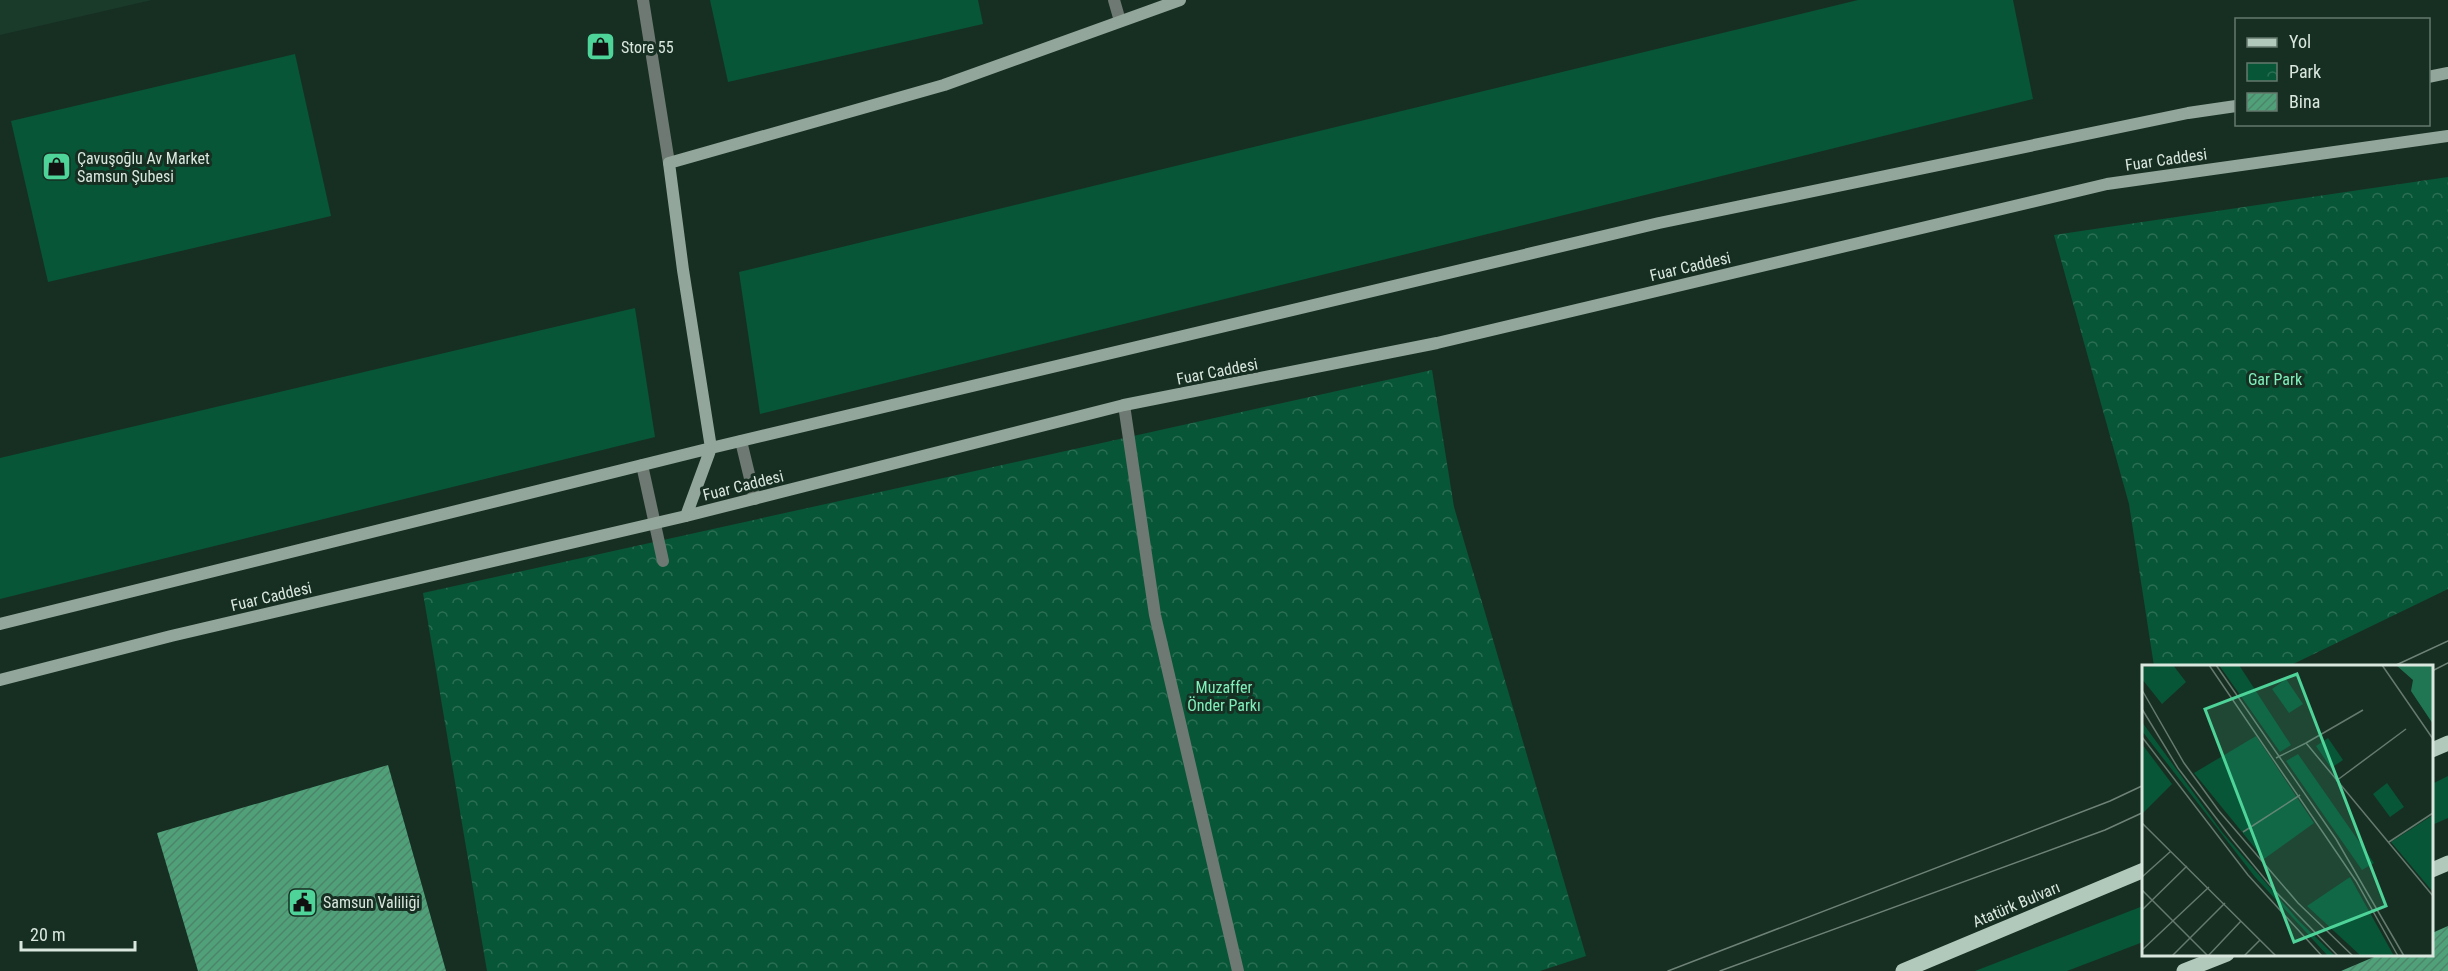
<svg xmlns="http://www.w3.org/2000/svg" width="2448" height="971" viewBox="0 0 2448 971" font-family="'Roboto Condensed',sans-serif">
  <defs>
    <pattern id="park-crowns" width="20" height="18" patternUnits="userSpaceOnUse" patternTransform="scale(1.5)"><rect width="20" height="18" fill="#075638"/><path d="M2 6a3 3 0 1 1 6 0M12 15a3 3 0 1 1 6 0" fill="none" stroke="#2b6e54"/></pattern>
    <pattern id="building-hatch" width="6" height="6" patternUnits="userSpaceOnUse" patternTransform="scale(1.5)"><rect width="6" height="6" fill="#50a07a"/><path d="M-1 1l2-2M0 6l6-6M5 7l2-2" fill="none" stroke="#4c856a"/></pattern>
  </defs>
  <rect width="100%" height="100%" fill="#172f23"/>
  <path fill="#1a3a2a" d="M0 0H152L0 35Z"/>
  <path fill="#075638" d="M710 0H978L983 24 728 82Z
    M1858 0H2013L2033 99 760 414 739 272Z
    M295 54 331 216 48 282 11 121Z
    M635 308 655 437 0 599V458Z
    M2448 776V818L2432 825V784Z
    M2143 906V942L2067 971H1975Z"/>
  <path fill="url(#park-crowns)" d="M2448 177V589L2289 666H2154L2129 504 2054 235Z
    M1432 370 1454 507 1586 956 1540 971H487L423 593Z"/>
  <path fill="url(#building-hatch)" d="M388 765 446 971H198L157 833Z
    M2448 926V971H2341L2381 954H2432V933Z"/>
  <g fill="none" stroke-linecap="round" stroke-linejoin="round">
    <path stroke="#6d7972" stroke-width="12" d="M643 0 669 163
      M1114 0 1120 21
      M1124 405 1155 615 1238 971
      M741 441 755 499
      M642 465 663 561"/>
    <path stroke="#93a69b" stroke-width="12" d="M2428 77 2448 73
      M686 516 711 448 683 270 669 163 944 85 1180 0
      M0 624 711 448 1659 223 2188 113 2236 106
      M0 680 171 636 686 516 1124 405 1437 343 2107 184 2448 136"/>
    <path stroke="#b1c9bb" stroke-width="15" d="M2432 750 2448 743
      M2432 870 2448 863
      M1903 971 2144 870
      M2184 971 2227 954"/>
    <path stroke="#6f8278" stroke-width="1.5" d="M2394 666 2448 641
      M2432 671 2448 663
      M1668 971 2110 801 2144 785
      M1720 971 2105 830 2144 812"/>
  </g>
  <defs>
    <symbol id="shop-square" viewBox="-11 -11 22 22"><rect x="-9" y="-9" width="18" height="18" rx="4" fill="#4ed399" stroke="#172f23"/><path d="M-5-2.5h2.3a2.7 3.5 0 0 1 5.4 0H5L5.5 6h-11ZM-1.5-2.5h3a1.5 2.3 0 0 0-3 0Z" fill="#111"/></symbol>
    <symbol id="civic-square" viewBox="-11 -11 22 22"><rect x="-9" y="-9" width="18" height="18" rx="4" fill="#4ed399" stroke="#172f23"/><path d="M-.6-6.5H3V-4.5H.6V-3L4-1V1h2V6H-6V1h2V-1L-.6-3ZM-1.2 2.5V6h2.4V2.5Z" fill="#111"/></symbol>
  </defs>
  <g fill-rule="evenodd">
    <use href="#shop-square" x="584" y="30" width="33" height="33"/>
    <use href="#shop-square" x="40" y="150" width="33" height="33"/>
    <use href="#civic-square" x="286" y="886" width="33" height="33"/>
  </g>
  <g text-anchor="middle" stroke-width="6" stroke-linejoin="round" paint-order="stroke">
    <g font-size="16" fill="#d9e7df" stroke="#172f23" text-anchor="start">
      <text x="621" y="53">Store 55</text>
      <text x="77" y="164">Çavuşoğlu Av Market<tspan x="77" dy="18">Samsun Şubesi</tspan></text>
      <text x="323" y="908">Samsun Valiliği</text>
    </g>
    <g font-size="16" fill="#d9e7df" stroke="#172f23">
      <text transform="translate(2166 159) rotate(-8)" y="6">Fuar Caddesi</text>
      <text transform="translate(1690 266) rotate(-13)" y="6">Fuar Caddesi</text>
      <text transform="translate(1217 371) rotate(-11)" y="6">Fuar Caddesi</text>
      <text transform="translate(743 485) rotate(-14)" y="6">Fuar Caddesi</text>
      <text transform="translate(271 596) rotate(-13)" y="6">Fuar Caddesi</text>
      <text transform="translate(2016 904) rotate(-23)" y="6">Atatürk Bulvarı</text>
    </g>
    <g font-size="16" fill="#80efba" stroke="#172f23">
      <text x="2275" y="385">Gar Park</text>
      <text x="1224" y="693">Muzaffer<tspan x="1224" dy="18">Önder Parkı</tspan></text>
    </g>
  </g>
  <g transform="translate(2142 665)">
    <rect width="291" height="291" fill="#172f23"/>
    <path d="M77 0H97L149 80 138 87ZM144 14 161 39 147 48 130 24ZM0 57 80 167 156 255 193 291H186L113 212 0 66ZM186 73 201 95 189 103 174 81ZM156 89 232 198 220 205 144 96ZM245 118 262 142 248 152 231 129Z" fill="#075638"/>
    <path d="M31 0 44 17 20 39 0 14V2ZM114 71 172 158 122 194 52 108ZM0 79 30 119 1 148 0 147ZM291 150V227L249 177ZM208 212 252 291H219L165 241Z" fill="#075638"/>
    <path d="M254 0H291V59L269 26 271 15Z" fill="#207652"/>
    <path fill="none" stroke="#65796e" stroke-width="1.5" d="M67 0 214 216 256 291M74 0 194 174 262 291M240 0 291 74M0 25 42 98 77 146 156 238 211 291M0 44 36 103 90 174 132 225 196 291M0 72 106 210 180 291M164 78 221 45M134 93 164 78 291 231M194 116 264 64M0 158 134 291M101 167 158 130M247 177 291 148M0 212 29 186M0 225 66 291M0 245 45 201M0 285 67 222M30 291 83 238M66 291 99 256M102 291 118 275"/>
    <path fill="#4ed399" fill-opacity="0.15" stroke="#4ed399" stroke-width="3" d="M155 9 244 241 152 277 63 44Z"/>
    <rect width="291" height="291" fill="none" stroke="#d9e7df" stroke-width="3"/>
  </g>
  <rect x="2235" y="18" width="195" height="108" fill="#172f23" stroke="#65796e" stroke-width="1.5"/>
  <rect x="2247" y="38" width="30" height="9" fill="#b1c9bb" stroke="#65796e" stroke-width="1.5"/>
  <text x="2289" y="48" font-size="18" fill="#d9e7df">Yol</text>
  <rect x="2247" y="63" width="30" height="18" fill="url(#park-crowns)" stroke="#65796e" stroke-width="1.5"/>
  <text x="2289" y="78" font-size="18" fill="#d9e7df">Park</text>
  <rect x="2247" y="93" width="30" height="18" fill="url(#building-hatch)" stroke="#65796e" stroke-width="1.5"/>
  <text x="2289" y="108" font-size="18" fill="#d9e7df">Bina</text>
  <path d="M21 941v9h114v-9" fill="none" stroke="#d9e7df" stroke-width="3"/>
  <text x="30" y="941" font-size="18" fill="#d9e7df" stroke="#172f23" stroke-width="4.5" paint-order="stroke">20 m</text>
</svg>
